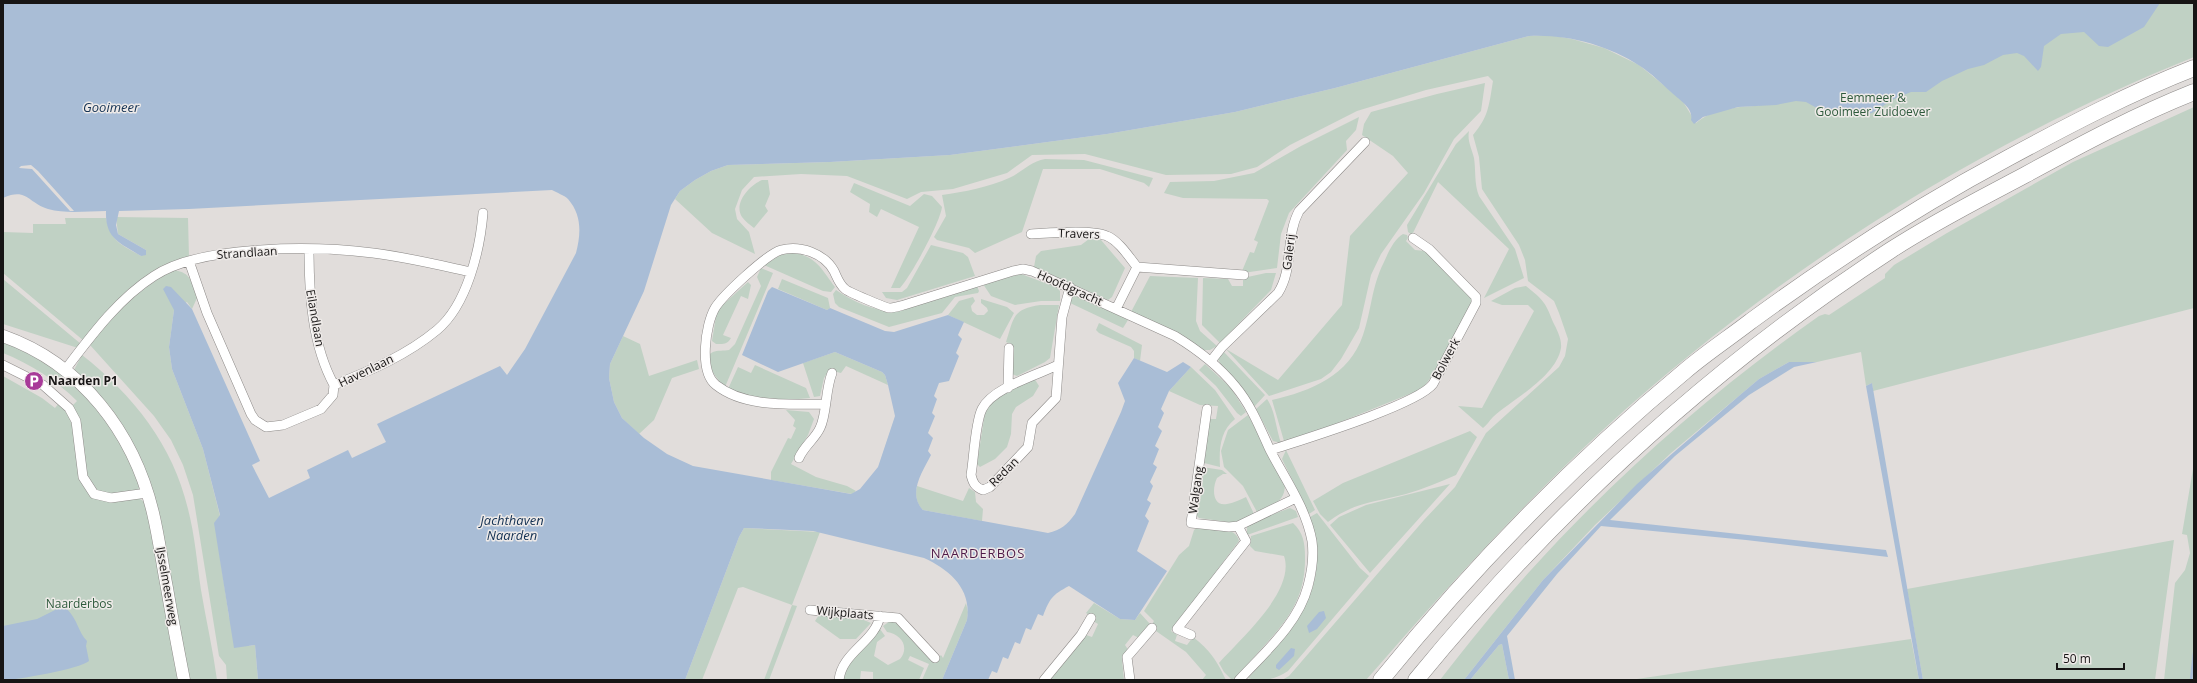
<svg xmlns="http://www.w3.org/2000/svg" width="2197" height="683" viewBox="0 0 2197 683" font-family="'Open Sans',sans-serif">
  <rect width="100%" height="100%" fill="#e1dddb"/>
  <path fill="#c0d1c4" d="M1771 3H2194V57C1978 144 1777 271 1605 428 1519 507 1442 593 1366 680H1282L1289 676 1424 520 1455 487 1486 433 1559 367 1565 356 1568 339 1559 313 1554 301 1528 281 1525 260 1519 245 1482 189 1479 157 1473 135C1489 116 1489 105 1493 81L1488 76 1426 90 1357 111 1290 145 1257 167 1231 174 1166 175 1085 154 1032 155 1007 173 953 189 921 192 907 199 847 176 801 174 754 177 742 190 735 209 737 219 749 232 755 254 712 233 675 199 680 191 695 180 711 171 728 165 830 162 950 155 1107 134 1235 112 1335 88 1529 36 1549 35 1572 39 1604 48 1639 65 1682 100 1696 123C1711 110 1738 106 1759 106Z
    M1485 83 1481 111 1454 139 1424 193 1381 254 1371 275 1359 328 1341 359 1331 372 1321 379 1269 396 1226 349 1278 380 1342 305 1350 236 1408 173 1393 156 1362 135 1364 124 1371 112 1437 94Z
    M2194 107V308L1873 391 1872 383 1866 386 1861 352 1817 362H1789L1759 379 1740 395 1671 453 1595 525 1543 580 1464 680H1440C1469 643 1499 605 1531 570 1617 475 1714 390 1819 316L1825 314 1829 315 1885 278V274L1894 265 1947 233 2073 162Z
    M1359 117 1356 130 1346 141 1347 150 1289 213 1281 234 1277 268 1243 273 1242 271 1250 252 1254 253 1258 242 1254 240 1269 201 1267 199 1183 198 1164 193 1170 182 1214 181 1254 173 1301 146Z
    M1469 131C1467 141 1472 149 1474 158 1476 171 1474 183 1479 196L1515 249 1524 278 1484 298 1509 249 1438 182 1412 235 1408 232 1407 225 1456 144Z
    M1045 159 1084 160 1153 178 1149 187 1144 183 1100 169H1043L1022 232 975 253 969 248 937 240 934 237 946 216 942 195C964 192 989 187 1009 178 1022 172 1030 162 1045 159Z
    M762 180H768L770 194 765 206 768 211 754 228C750 225 745 221 742 217 733 203 750 185 762 180Z
    M854 183 910 206 924 194 932 196 942 207C940 223 911 276 900 288H891L919 227 881 209 877 217 869 212 870 204 850 192Z
    M116 217 188 218 189 257 172 262 84 341 3 273V232L33 233V224H66L65 218H106C112 243 121 244 141 256L146 250 118 234Z
    M1403 234 1407 235 1408 238 1406 241 1415 250 1425 251 1471 295 1472 302 1432 376 1422 389 1323 429 1284 441 1272 400C1311 391 1349 376 1363 335 1372 309 1371 288 1384 262 1388 253 1394 239 1403 234Z
    M1089 239 1101 240 1125 268 1112 297 1108 300 1034 267 1036 256 1041 251 1081 245Z
    M931 245 963 253 968 257 975 276 897 300 886 298 882 292H902L907 288Z
    M792 253C816 255 822 270 835 287L831 292 823 291 764 265 781 255Z
    M761 268 773 273 725 387C719 382 699 358 713 352 717 350 724 351 729 350L735 344 761 286 757 277Z
    M174 270C192 273 191 282 197 298L192 309 187 302 174 310 169 347 172 369 203 449 220 516 215 523 229 617 249 646 255 645 258 680H227L226 665 219 656 193 495 183 465 171 440 154 416 90 345C113 315 140 287 174 270Z
    M1266 273H1276L1271 290 1220 343 1202 325 1203 278 1228 279 1232 286H1243V278Z
    M1021 274 1056 287 1060 291V301H1041L1015 305 991 296 983 284Z
    M1150 276 1198 278 1196 321 1200 331 1217 346 1210 350H1204L1131 312Z
    M3 279 81 344 78 348 3 324Z
    M782 279 828 298 830 308 827 310 778 289Z
    M748 282 751 285 748 299 741 296 723 335 731 338C727 345 723 344 716 344L712 341 717 310Z
    M977 286 979 291 978 293 955 297 942 313 889 327 839 307 835 303 833 294 836 290C853 302 875 311 896 312Z
    M1526 286C1543 300 1545 301 1553 322 1557 330 1562 339 1561 348 1556 377 1513 399 1493 417 1489 421 1487 425 1483 428L1458 406 1482 408 1534 311 1528 305H1502L1491 301 1515 288Z
    M1072 296H1079L1128 320 1123 328 1068 302Z
    M973 297 975 301 971 306 972 311 977 315H984L988 311 987 308 981 303V299L1007 307 1014 313 1000 339 948 315 959 301Z
    M1040 305H1059L1050 358 1045 362 1017 376 1012 374 1011 344 1006 342C1014 318 1012 309 1040 305Z
    M1099 323 1142 345 1140 361 1134 358V351L1131 347 1099 333 1096 330Z
    M623 336 640 344 649 376 697 360 699 369 672 378 654 420 639 434 622 418 614 402 609 378 610 364Z
    M3 340 58 370 95 404 135 467 139 488 138 490 111 495 97 491 89 482 72 406 77 401C56 380 30 364 3 353Z
    M1223 351 1265 395 1254 407 1220 363 1218 359Z
    M835 352 882 372 885 375 888 385 846 366 841 373 829 370 824 378 820 396 814 397 803 363Z
    M82 355C133 395 173 445 188 509 195 536 197 563 201 590 206 620 213 650 217 680H188L156 508 83 379 74 370Z
    M1205 364 1231 388 1246 412 1241 416 1237 413 1216 386 1199 370Z
    M755 365 806 388 810 398C783 401 754 399 728 389L738 367 751 373Z
    M1191 367 1215 390 1235 419C1220 431 1219 449 1220 467L1204 463 1210 419H1216L1218 406 1200 405 1169 391Z
    M3 376 42 398 55 408 59 403C84 426 68 466 87 491L140 499 146 503 180 680H3Z
    M1034 378 1039 386 1033 396 1016 407 1012 414 1011 434 1007 447 995 459 980 467 977 464 985 412 993 399Z
    M1267 399C1275 410 1276 429 1281 443L1273 441 1256 409Z
    M786 410 809 412 814 419 808 435 791 464 816 477 847 486 856 491 852 494 771 480V472L788 438 791 439 796 428 793 426 795 420Z
    M1248 415 1285 484C1285 503 1273 504 1257 512L1243 486 1224 467 1221 451 1228 430Z
    M1470 431 1477 437 1456 475C1440 482 1423 489 1406 494 1376 502 1354 502 1328 522L1320 514 1313 501 1343 483Z
    M1286 450 1315 510 1309 514 1282 459Z
    M2194 463V680H2164L2175 583 2185 570 2190 553 2187 535 2182 534Z
    M1202 467 1222 470 1227 474H1223L1217 478C1212 488 1212 507 1227 504 1233 503 1240 500 1246 497L1254 514 1235 523 1199 518 1196 515Z
    M1450 484 1370 573 1330 525 1339 517 1366 505Z
    M917 486 963 501 969 488 975 492 976 502 983 509 982 521 923 510C916 503 915 494 917 486Z
    M1290 508 1296 511 1298 517 1247 535V527L1252 522Z
    M1317 513 1360 568 1369 576 1288 671C1275 679 1263 683 1248 678 1294 627 1333 591 1310 517Z
    M1293 523C1303 532 1305 543 1305 556 1306 602 1284 624 1255 656 1248 664 1240 675 1232 680L1224 672 1219 663C1240 639 1296 591 1284 556L1255 551 1250 546 1251 536Z
    M1198 527C1210 529 1237 526 1239 541L1171 631 1177 635 1175 641 1187 645 1193 637C1210 650 1217 661 1226 680H1202L1206 675 1186 652 1156 631 1157 629 1152 624 1154 621 1144 611 1179 555 1189 546 1194 530Z
    M744 528 820 532 792 605 797 606 794 614 769 680H764L792 605 743 587 738 588 702 680H685L739 537Z
    M2174 540 2155 680H1923L1907 589Z
    M966 603 968 612 967 620 942 680H922L929 664 910 656 908 660 924 668 919 680H873V672L861 671 860 680H841L847 662 880 629 885 636 877 642 874 656 888 665 900 659C910 647 901 634 887 632L883 626 890 621 897 623 934 662 941 655 943 658Z
    M1094 603 1120 619 1135 620 1140 613 1150 624 1139 638 1133 635 1125 645 1129 651 1122 659 1124 680H1049L1086 635 1092 637 1098 624 1093 621 1094 618 1086 613Z
    M819 615 864 618V620L871 623 856 639H840L815 621Z
    M1911 639 1919 680H1630Z
    M1502 644 1509 680H1470L1499 645Z"/>
  <path fill="#a9bdd6" d="M3 3H2160L2144 27 2108 47 2099 46 2084 32 2061 34 2044 46 2041 67 2038 71 2024 56 2017 53 2003 55 1984 65 1968 69 1942 81 1926 92H1911L1894 99 1872 113 1866 114 1815 107 1806 102 1796 101 1776 105 1738 107 1703 117 1694 124 1691 120C1694 108 1678 99 1671 92 1661 83 1652 74 1640 66 1608 45 1567 34 1529 36L1335 88 1235 112 1107 134 950 155 830 162 728 165 711 171 695 180 680 191 671 205 644 291 610 364 609 378 614 402 622 418 644 438 667 454 693 466 851 494 860 489 878 467 895 416 888 385 885 375 882 372 835 352 778 372 742 355 768 291 772 287 827 310 830 308 885 331 894 332 948 315 964 322 958 335 962 339 956 353 959 356 949 381 939 383 934 396 937 399 932 413 935 416 928 433 933 438 928 451 931 455C923 471 907 493 923 510L1048 533C1061 530 1067 525 1075 514L1121 412 1125 401 1118 383 1134 358 1167 372 1183 362 1191 367 1169 391 1161 409 1164 413 1158 427 1162 431 1155 446 1159 449 1153 464 1157 467 1150 482 1153 486 1147 500 1151 503 1145 516 1149 521 1137 551 1167 571 1135 620 1120 619 1069 586C1052 595 1050 598 1043 616L1038 614 1031 630 1026 628 1020 644 1015 642 1008 659 1003 657 997 673 992 671 988 680H942L967 620C972 589 950 570 924 558L813 531 744 528 739 537 685 680H258L255 645 234 648 214 523 220 515 203 449 172 369 169 347 174 310 163 289 166 286 171 287 192 309 260 461 252 465 269 498 310 478 307 470 348 450 352 458 386 442 377 424 500 366 507 375 525 349 576 253C581 234 582 215 568 199 564 195 557 193 552 190L189 209 119 211 116 225 118 234 146 250V255L141 256C120 243 105 239 106 211 87 211 66 214 48 209 28 203 27 187 3 198Z
    M1789 362H1817L1794 367 1749 395 1675 456 1610 520 1886 550 1888 557 1746 540 1601 526 1557 574 1507 636 1515 680H1509L1502 644 1499 645 1470 680H1464L1543 580 1637 484 1740 395 1759 379Z
    M1872 383 1923 680H1919L1866 386Z
    M59 608 67 609C78 620 78 632 87 641L86 646 89 661C80 669 17 680 3 680V626L37 619Z
    M1324 611 1326 618 1317 629 1309 633 1307 626 1319 612Z
    M1291 648 1295 649 1294 656 1279 670 1276 668V665Z"/>
  <path fill="#e1dddb" d="M31 165 38 171 74 211H70L32 169 19 168 21 166Z"/>
  <g fill="none" stroke-linecap="round" stroke-linejoin="round">
    <path stroke="#a9bdd6" stroke-width="2.5" d="M2191 680 2194 653"/>
    <defs>
      <path id="minor" d="M1031 234C1049 233 1092 229 1107 236 1119 241 1129 257 1137 267L1244 275
        M309 249C309 294 312 345 334 385
        M189 261 207 313 251 414 255 420 266 427 283 425 321 409 333 395 334 385C370 371 407 355 437 330 467 305 480 250 483 213
        M1116 309 1137 267
        M1211 361 1222 347 1278 293C1294 268 1285 237 1299 211L1365 142
        M3 365 43 385 69 408 76 421 83 477 94 494 111 498 147 493
        M1058 365C1037 375 992 388 982 409 975 423 974 458 971 475 973 483 975 487 983 490L990 487 1028 447 1032 423 1056 398 1062 317 1070 287
        M65 370C91 336 118 299 154 276 202 244 317 246 373 253 406 257 439 265 471 272
        M1008 388 1009 348
        M825 404C790 404 745 408 716 385 699 372 705 325 715 308 723 295 767 254 781 250 800 245 824 253 834 271 837 277 839 284 845 289 848 292 884 307 889 308 893 308 900 306 904 305L1013 271 1023 269 1032 271 1175 336C1198 350 1218 365 1235 386 1251 405 1260 428 1270 450 1285 479 1306 508 1312 541 1314 556 1312 571 1308 586 1298 624 1265 652 1239 680
        M1207 409 1191 523 1229 527 1238 526 1296 498
        M1271 450C1301 440 1417 405 1433 384L1476 303V297L1429 249 1413 238
        M799 458C804 446 815 439 820 428 827 414 825 391 832 373
        M810 610 898 618 935 658
        M1191 635 1177 629 1246 541 1238 526
        M839 680C842 652 875 642 880 616
        M1044 680 1081 635 1091 618
        M1130 680 1127 657 1152 628"/>
      <path id="secondary" d="M3 336C82 364 134 433 153 513 159 538 162 563 167 588 172 618 178 649 184 680"/>
      <path id="motorway" d="M1381 680C1472 568 1574 463 1685 371 1706 353 1729 338 1751 321 1833 261 1918 206 2008 158 2069 125 2130 93 2194 68
        M1416 680C1552 514 1711 367 1891 250 1934 222 1980 199 2025 175 2080 145 2136 115 2194 92"/>
    </defs>
    <use href="#minor" stroke="#8d8a88" stroke-width="10"/>
    <use href="#secondary" stroke="#8d8a88" stroke-width="13"/>
    <use href="#motorway" stroke="#8d8a88" stroke-width="17"/>
    <use href="#minor" stroke="#fff" stroke-width="9"/>
    <use href="#secondary" stroke="#fff" stroke-width="12"/>
    <use href="#motorway" stroke="#fff" stroke-width="16"/>
  </g>
  <defs>
    <symbol id="parking-disc" viewBox="-11 -11 22 22"><circle r="9.5" fill="#a83a99" stroke="#eeeae8"/><path d="M-3.5-5.5H1a3.5 3.5 0 0 1 0 7H-1V5.5H-3.5ZM-1-3.4V-.6H.8a1.4 1.4 0 0 0 0-2.8Z" fill="#fff"/></symbol>
  </defs>
  <g fill-rule="evenodd">
    <use href="#parking-disc" x="23" y="370" width="22" height="22"/>
  </g>
  <g text-anchor="middle" stroke-width="3" stroke-linejoin="round" paint-order="stroke">
    <g font-size="12" fill="#2e5a3c" stroke="#eeeae8">
      <text x="1873" y="102">Eemmeer &amp;<tspan x="1873" dy="14">Gooimeer Zuidoever</tspan></text>
      <text x="79" y="608">Naarderbos</text>
    </g>
    <g font-size="12" fill="#171515" stroke="#eeeae8">
      <text transform="translate(1079 234) rotate(2)" y="4">Travers</text>
      <text transform="translate(1289 252) rotate(-83)" y="4">Galerij</text>
      <text transform="translate(247 253) rotate(-4)" y="4">Strandlaan</text>
      <text transform="translate(1070 288) rotate(24)" y="4">Hoofdgracht</text>
      <text transform="translate(315 318) rotate(80)" y="4">Eilandlaan</text>
      <text transform="translate(1446 359) rotate(-62)" y="4">Bolwerk</text>
      <text transform="translate(366 371) rotate(-26)" y="4">Havenlaan</text>
      <text transform="translate(1004 472) rotate(-45)" y="4">Redan</text>
      <text transform="translate(1196 490) rotate(-82)" y="4">Walgang</text>
      <text transform="translate(167 586) rotate(80)" y="4">IJsselmeerweg</text>
      <text transform="translate(845 613) rotate(5)" y="4">Wijkplaats</text>
    </g>
    <g font-size="12" font-weight="bold" fill="#171515" stroke="#eeeae8" text-anchor="start">
      <text x="48" y="385">Naarden P1</text>
    </g>
    <g font-size="13" font-style="italic" fill="#133153" stroke="#eeeae8">
      <text x="111" y="112">Gooimeer</text>
      <text x="512" y="525">Jachthaven<tspan x="512" dy="15">Naarden</tspan></text>
    </g>
    <g font-size="13" letter-spacing="1" fill="#501b49" stroke="#eeeae8">
      <text x="978" y="558">NAARDERBOS</text>
    </g>
  </g>
  <rect width="2197" height="683" fill="none" stroke="#171515" stroke-width="8"/>
  <path d="M2057 663v6h67v-6" fill="none" stroke="#171515" stroke-width="2"/>
  <text x="2063" y="663" font-size="12" fill="#171515" stroke="#eeeae8" stroke-width="3" paint-order="stroke">50 m</text>
</svg>
